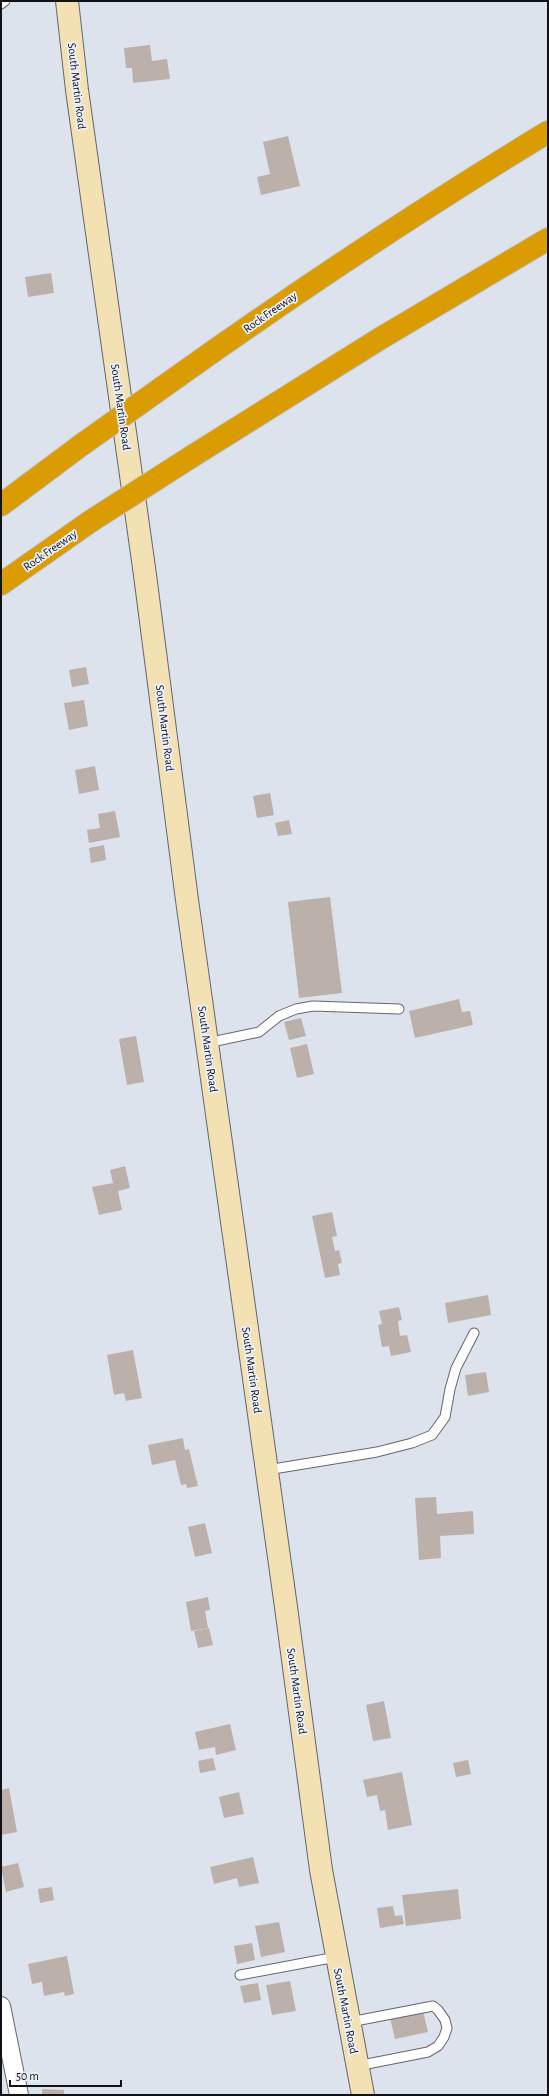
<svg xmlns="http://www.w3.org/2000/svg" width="549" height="2096" viewBox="0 0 549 2096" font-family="'Alegreya Sans',sans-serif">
  <rect width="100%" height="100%" fill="#dde3ed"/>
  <path fill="#bcb0ab" d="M150 45 152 61 167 59 170 79 133 83 132 68H126L124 48Z
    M288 136 300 186 261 195 257 177 270 174 263 142Z
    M51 273 54 293 28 297 25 277Z
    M86 667 89 684 72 687 69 670Z
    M84 700 88 726 69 730 64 703Z
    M95 766 99 790 79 794 75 770Z
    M270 793 274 815 257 818 253 796Z
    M115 811 120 837 89 843 87 830 100 828 98 814Z
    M289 820 292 834 278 836 275 823Z
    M104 845 106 860 91 863 89 848Z
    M330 897 342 993 299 998 288 902Z
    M459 999 462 1012 470 1011 473 1025 415 1038 409 1011Z
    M301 1018 306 1036 289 1040 284 1022Z
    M136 1036 144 1082 127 1085 119 1039Z
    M307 1044 314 1074 297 1078 290 1048Z
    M125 1166 130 1188 118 1191 122 1210 99 1215 92 1187 113 1183 110 1170Z
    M332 1212 337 1236 332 1237 335 1251 339 1250 342 1263 338 1264 340 1275 325 1278 312 1216Z
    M488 1295 491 1315 448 1323 445 1303Z
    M399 1307 402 1320 398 1321 400 1336 407 1335 411 1352 391 1356 389 1346 382 1347 378 1325 382 1324 379 1311Z
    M133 1350 142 1398 126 1401 124 1393 114 1395 107 1355Z
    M486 1372 489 1392 468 1396 465 1375Z
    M183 1438 185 1450 189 1449 198 1486 187 1488 186 1484 181 1485 175 1460 152 1465 148 1445Z
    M436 1497 437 1514 473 1511 474 1534 440 1536 441 1558 419 1560 415 1498Z
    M205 1523 212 1553 195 1557 188 1527Z
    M208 1597 210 1610 205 1611 208 1628 191 1631 186 1602Z
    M209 1628 213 1645 198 1648 194 1631Z
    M384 1701 391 1738 373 1741 366 1705Z
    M230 1724 236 1750 216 1755 215 1747 199 1750 195 1732Z
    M213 1758 216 1770 200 1773 198 1761Z
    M468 1760 471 1774 456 1777 453 1763Z
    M402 1772 412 1825 388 1830 385 1810 380 1811 377 1795 367 1797 363 1780Z
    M9 1788 17 1832 1 1835V1790Z
    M239 1792 244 1814 224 1818 219 1797Z
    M253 1857 259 1883 239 1887 237 1878 214 1884 210 1867Z
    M18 1863 24 1887 6 1892 1 1867Z
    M52 1887 54 1900 40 1903 38 1889Z
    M458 1889 461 1919 406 1926 402 1895Z
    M393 1906 395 1916 402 1915 404 1924 380 1928 377 1908Z
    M279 1922 285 1952 261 1957 255 1926Z
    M252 1943 255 1960 237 1964 234 1946Z
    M67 1956 74 1994 65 1996 64 1992 44 1996 42 1982 32 1984 28 1964Z
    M290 1981 296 2011 272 2015 266 1985Z
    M258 1983 261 2000 244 2003 240 1986Z
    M423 2011 428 2032 395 2039 390 2018Z
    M42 2089 64 2090V2095H42Z"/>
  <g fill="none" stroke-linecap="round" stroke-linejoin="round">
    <defs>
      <path id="lane" d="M1 4 5 1
        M207 1043 259 1032 279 1016 296 1009 313 1006 399 1009
        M267 1470 377 1452 412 1443 432 1435 445 1417 450 1389 456 1368 474 1333
        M240 1975 336 1957
        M350 2022 433 2006 438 2010 445 2020 447 2028 444 2037 438 2046 428 2052 357 2066"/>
      <path id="street" d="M1 2006 19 2095"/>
      <path id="secondary" d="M67 1 77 90 145 575 187 900 286 1607 321 1870 363 2095"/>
      <path id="highway" d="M163 387C289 297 416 212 548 132
        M191 457 381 338 548 239
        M1 505 80 446
        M1 584 91 521"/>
    </defs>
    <use href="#lane" stroke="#62666f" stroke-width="11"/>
    <use href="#street" stroke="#62666f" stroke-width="20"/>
    <use href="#secondary" stroke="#62666f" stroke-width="24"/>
    <use href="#highway" stroke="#c1c1c2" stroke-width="24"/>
    <use href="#lane" stroke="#fff" stroke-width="9"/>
    <use href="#street" stroke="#fff" stroke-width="18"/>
    <use href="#secondary" stroke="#f4e1b3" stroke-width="22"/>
    <use href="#highway" stroke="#da9c01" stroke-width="22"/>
    <defs>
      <path id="highway-bridge" d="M80 446 163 387
        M91 521 191 457"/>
    </defs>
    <use href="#highway-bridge" stroke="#c1c1c2" stroke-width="24" stroke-linecap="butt"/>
    <use href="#highway-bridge" stroke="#da9c01" stroke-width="22"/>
  </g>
  <g text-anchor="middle" stroke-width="3.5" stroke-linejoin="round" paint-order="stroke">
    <g font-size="12" fill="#111216" stroke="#ebf0fb">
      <text transform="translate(77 86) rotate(83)" y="4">South Martin Road</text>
      <text transform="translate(270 312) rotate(-35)" y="4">Rock Freeway</text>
      <text transform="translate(121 407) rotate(82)" y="4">South Martin Road</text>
      <text transform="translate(50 550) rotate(-35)" y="4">Rock Freeway</text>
      <text transform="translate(165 728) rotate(83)" y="4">South Martin Road</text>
      <text transform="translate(208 1049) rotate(82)" y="4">South Martin Road</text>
      <text transform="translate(252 1370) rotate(82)" y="4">South Martin Road</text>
      <text transform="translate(297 1691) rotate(82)" y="4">South Martin Road</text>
      <text transform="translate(346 2011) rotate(79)" y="4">South Martin Road</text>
    </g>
  </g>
  <rect width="549" height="2096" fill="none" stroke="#111216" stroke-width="4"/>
  <path d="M10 2080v6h111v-6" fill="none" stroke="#111216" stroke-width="2"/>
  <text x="16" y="2080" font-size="12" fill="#111216" stroke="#ebf0fb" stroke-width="3" paint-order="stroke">50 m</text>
</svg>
